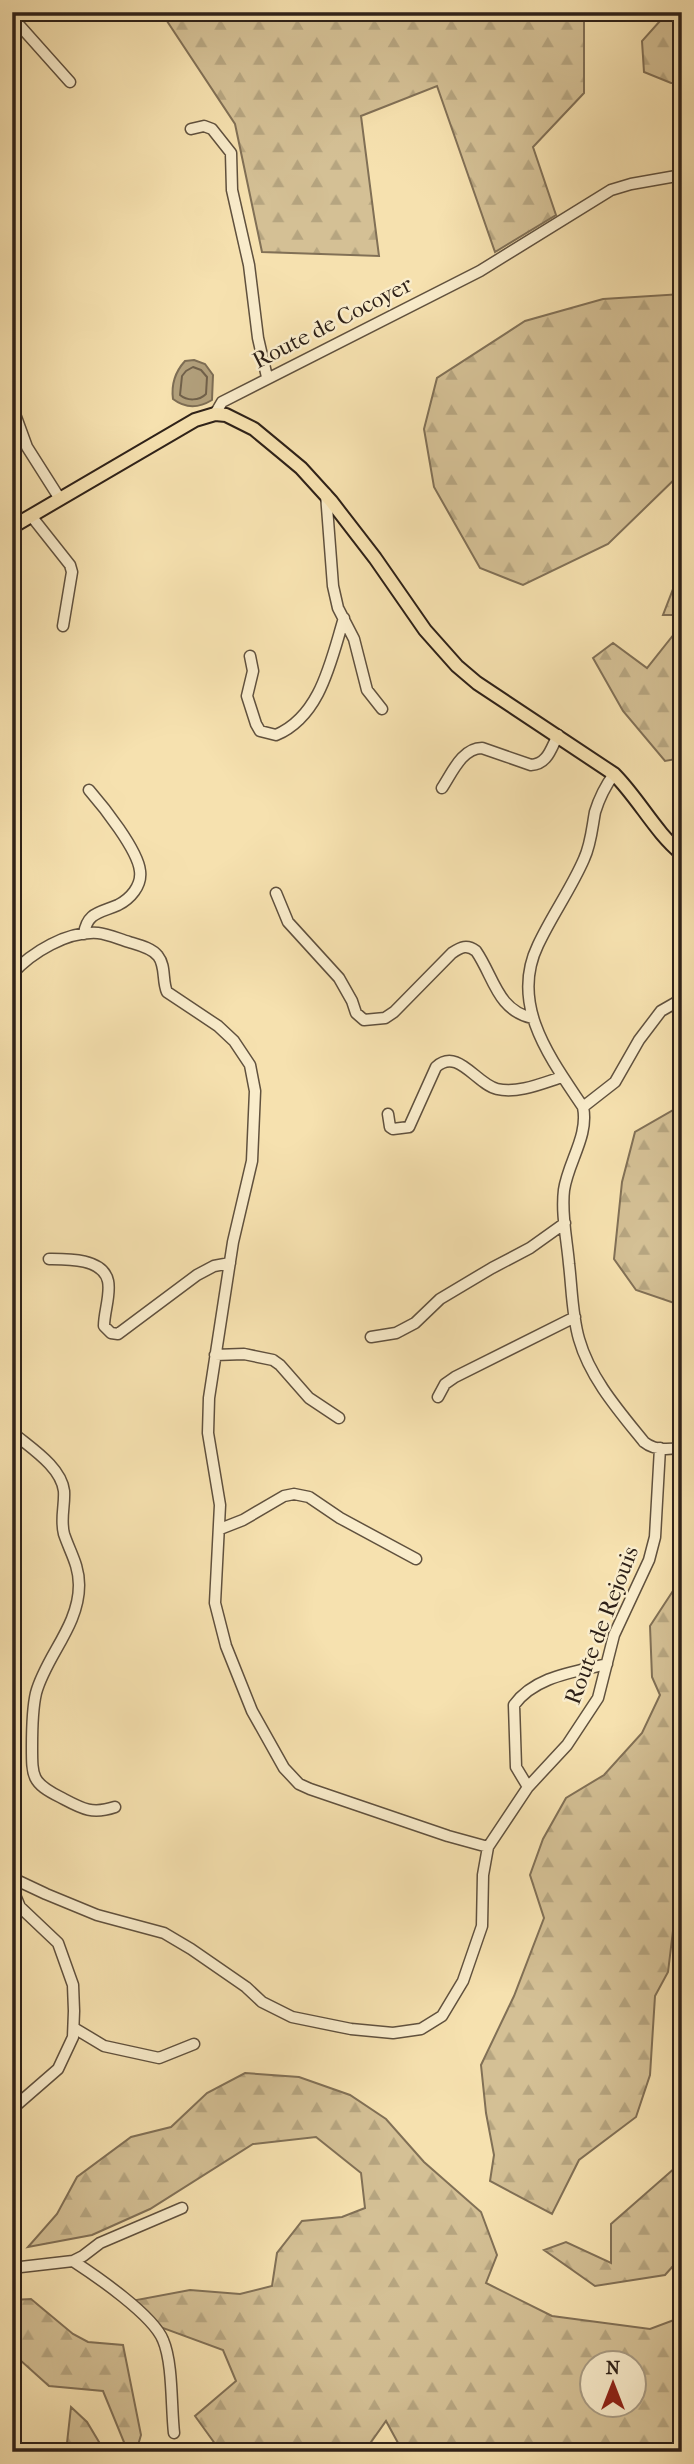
<svg xmlns="http://www.w3.org/2000/svg" width="694" height="2464" viewBox="0 0 694 2464" font-family="'IM FELL French Canon',serif">
  <defs>
    <pattern id="forest-firs" width="22" height="20" patternUnits="userSpaceOnUse" patternTransform="scale(1.75)"><rect width="22" height="20" fill="#d4c095"/><path d="M5 1l3.5 6h-7zM16 11l3.5 6h-7z" fill="#b6a580"/></pattern>
  </defs>
  <rect width="100%" height="100%" fill="#f6e1af"/>
  <filter id="stains"><feTurbulence type="fractalNoise" baseFrequency=".00286" numOctaves="4"/><feColorMatrix values="0 0 0 0 .2 0 0 0 0 .09 0 0 0 0 .02 0 0 0 .5 -.17"/></filter>
  <radialGradient id="worn" r=".72"><stop offset=".6" stop-color="#630" stop-opacity="0"/><stop offset="1" stop-color="#630" stop-opacity=".3"/></radialGradient>
  <path fill="url(#forest-firs)" stroke="#817056" stroke-width="2" fill-rule="evenodd" d="M161 12H584V93L533 147 556 215 495 252 437 86 361 116 379 256 262 252 235 124Z
    M668 12H682V83H671L644 72 642 41Z
    M682 294V472L608 544 523 585 480 568 434 487 424 429 437 378 525 321 603 299Z
    M682 583V615H663L675 584Z
    M682 624V758L665 761 623 711 593 658 613 643 647 668Z
    M682 1105V1305H680L636 1290 614 1259 622 1182 635 1132Z
    M682 1577V1852L676 1853V1906L668 1972 655 1996 650 2075 636 2117 579 2160 552 2214 490 2181 494 2155 486 2113 481 2065 514 1996 544 1918 530 1875 543 1839 566 1798 604 1775 642 1733 660 1695 652 1677 650 1626Z
    M245 2073 299 2077 350 2095 386 2119 424 2162 481 2212 497 2255 486 2283 552 2316 650 2329 682 2317V2452H403L386 2421 364 2452H221L195 2416 236 2381 223 2350 160 2327 131 2301 190 2290 240 2294 272 2286 277 2253 302 2221 342 2217 365 2208 361 2173 316 2137 253 2144 150 2209 92 2235 28 2247 57 2214 77 2177 131 2137 171 2127 207 2093ZM592 2362H634V2404H592Z
    M682 2147V2256L665 2275 595 2286 544 2250 566 2242 611 2263V2224L676 2167Z
    M31 2299 73 2334 88 2342 123 2345 141 2435 136 2452H128L103 2391 49 2386 19 2359 12 2371V2300Z
    M71 2407 87 2422 105 2452H66Z"/>
  <path fill="#b2a07c" stroke="#7d6d54" stroke-width="2" d="M194 360 205 364 213 375 212 400C199 408 186 409 173 399 171 384 175 372 185 361Z"/>
  <g fill="none" stroke-linecap="round" stroke-linejoin="round">
    <path stroke="#70604a" stroke-width="2" d="M193 367 201 370 207 377 206 394C199 401 187 401 180 395L182 376 186 371Z"/>
    <defs>
      <path id="minor" d="M12 17 70 82
        M191 129 204 126 212 129 231 153 232 190 249 265 258 338 267 377
        M12 406 27 447 60 499
        M215 414 222 402 480 271 611 190 631 184 682 175
        M326 494 333 586 338 608 354 639 367 690 382 709
        M32 517 70 565 72 572 63 626
        M250 656 253 671 247 696 256 724 260 731 276 735C321 716 331 660 344 618
        M614 774C606 785 599 799 595 812 592 828 591 844 584 859 571 889 552 915 538 945 509 1005 551 1059 583 1107 589 1136 568 1162 564 1190 561 1214 567 1240 569 1264 572 1289 572 1315 579 1339 590 1378 619 1411 644 1442 655 1451 669 1450 682 1447
        M442 788C452 773 462 748 482 748L531 765C548 764 551 748 558 735
        M276 893 288 922 339 978 352 1001 356 1013 364 1020 385 1018 394 1012 452 953C461 947 467 944 476 951 494 977 497 1010 532 1018
        M84 934C87 912 100 913 118 905 130 899 142 886 140 871 138 850 103 806 89 790
        M12 974C32 952 67 931 98 933 108 934 119 939 129 942 139 945 152 948 158 956 166 966 162 981 167 992L218 1026 234 1041 250 1065 255 1091 252 1161 233 1242 209 1398 208 1433 220 1505 215 1603 226 1646 252 1711 284 1768 299 1784 310 1789 448 1836 488 1847
        M583 1107 615 1082 639 1040 661 1011 682 999
        M388 1114 390 1127 393 1129 409 1127 436 1067C458 1047 476 1084 497 1089 518 1094 543 1083 562 1077
        M49 1259C66 1259 103 1258 108 1281 111 1294 104 1312 104 1326L111 1333 118 1334 197 1275 214 1266 230 1263
        M371 1337 396 1333 415 1323 440 1299 492 1268 530 1248 565 1223
        M215 1355 244 1354 273 1360 280 1365 309 1398 339 1418
        M438 1397 445 1384 455 1377 575 1317
        M12 1432C29 1447 61 1466 64 1491 65 1506 60 1519 64 1534 70 1552 79 1565 79 1585 79 1626 46 1656 36 1693 32 1710 32 1730 32 1747 32 1777 32 1783 60 1797 81 1808 91 1815 115 1807
        M220 1529 243 1520 284 1496 294 1494 309 1497 340 1518 416 1559
        M528 1787 516 1767 514 1705C535 1676 575 1672 607 1664
        M12 1878 46 1894 97 1915 164 1933 191 1949 246 1987 262 2002 292 2017 351 2029 393 2033 421 2029 442 2016 463 1981 482 1926 483 1875 488 1847 528 1787 567 1745 598 1698 614 1635 649 1560 655 1537 660 1448
        M12 1888 20 1907 58 1943 73 1985 74 2011 73 2037 58 2069 12 2109
        M74 2028 104 2046 159 2058 194 2044
        M73 2261C96 2276 153 2315 163 2340 173 2363 171 2407 174 2433
        M12 2268 73 2261 83 2256 100 2243 182 2208"/>
      <path id="major" d="M12 527 195 420 215 414 226 415 254 429 283 453 301 468 331 501 375 558 425 630 457 666 477 683 614 774C639 799 655 832 682 854"/>
    </defs>
    <use href="#minor" stroke="#60513e" stroke-width="13"/>
    <use href="#major" stroke="#2e2118" stroke-width="16"/>
    <use href="#minor" stroke="#f9eccb" stroke-width="10"/>
    <use href="#major" stroke="#f6e1af" stroke-width="12"/>
  </g>
  <g text-anchor="middle" stroke-width="5" stroke-linejoin="round" paint-order="stroke">
    <g font-size="23" fill="#2e2118" stroke="#f9eccb">
      <text transform="translate(332 322) rotate(-27)" y="8">Route de Cocoyer</text>
      <text transform="translate(601 1625) rotate(-69)" y="8">Route de Rejouis</text>
    </g>
  </g>
  <rect width="694" height="2464" fill="none" stroke="#f6e1af" stroke-width="42"/>
  <rect x="14" y="14" width="666" height="2436" fill="none" stroke="#2e2118" stroke-width="3.5"/>
  <rect x="21" y="21" width="652" height="2422" fill="none" stroke="#2e2118" stroke-width="2"/>
  <g transform="translate(613 2384)"><circle r="33" fill="#f9eccb" stroke="#a89b83" stroke-width="2"/>
  <path d="M0-5L12 26L0 18L-12 26Z" fill="#8f2418"/>
  <text y="-10" font-size="19" font-weight="bold" text-anchor="middle" fill="#2e2118">N</text>
  </g>
  <rect width="100%" height="100%" filter="url(#stains)"/>
  <rect width="100%" height="100%" fill="url(#worn)"/>
</svg>
